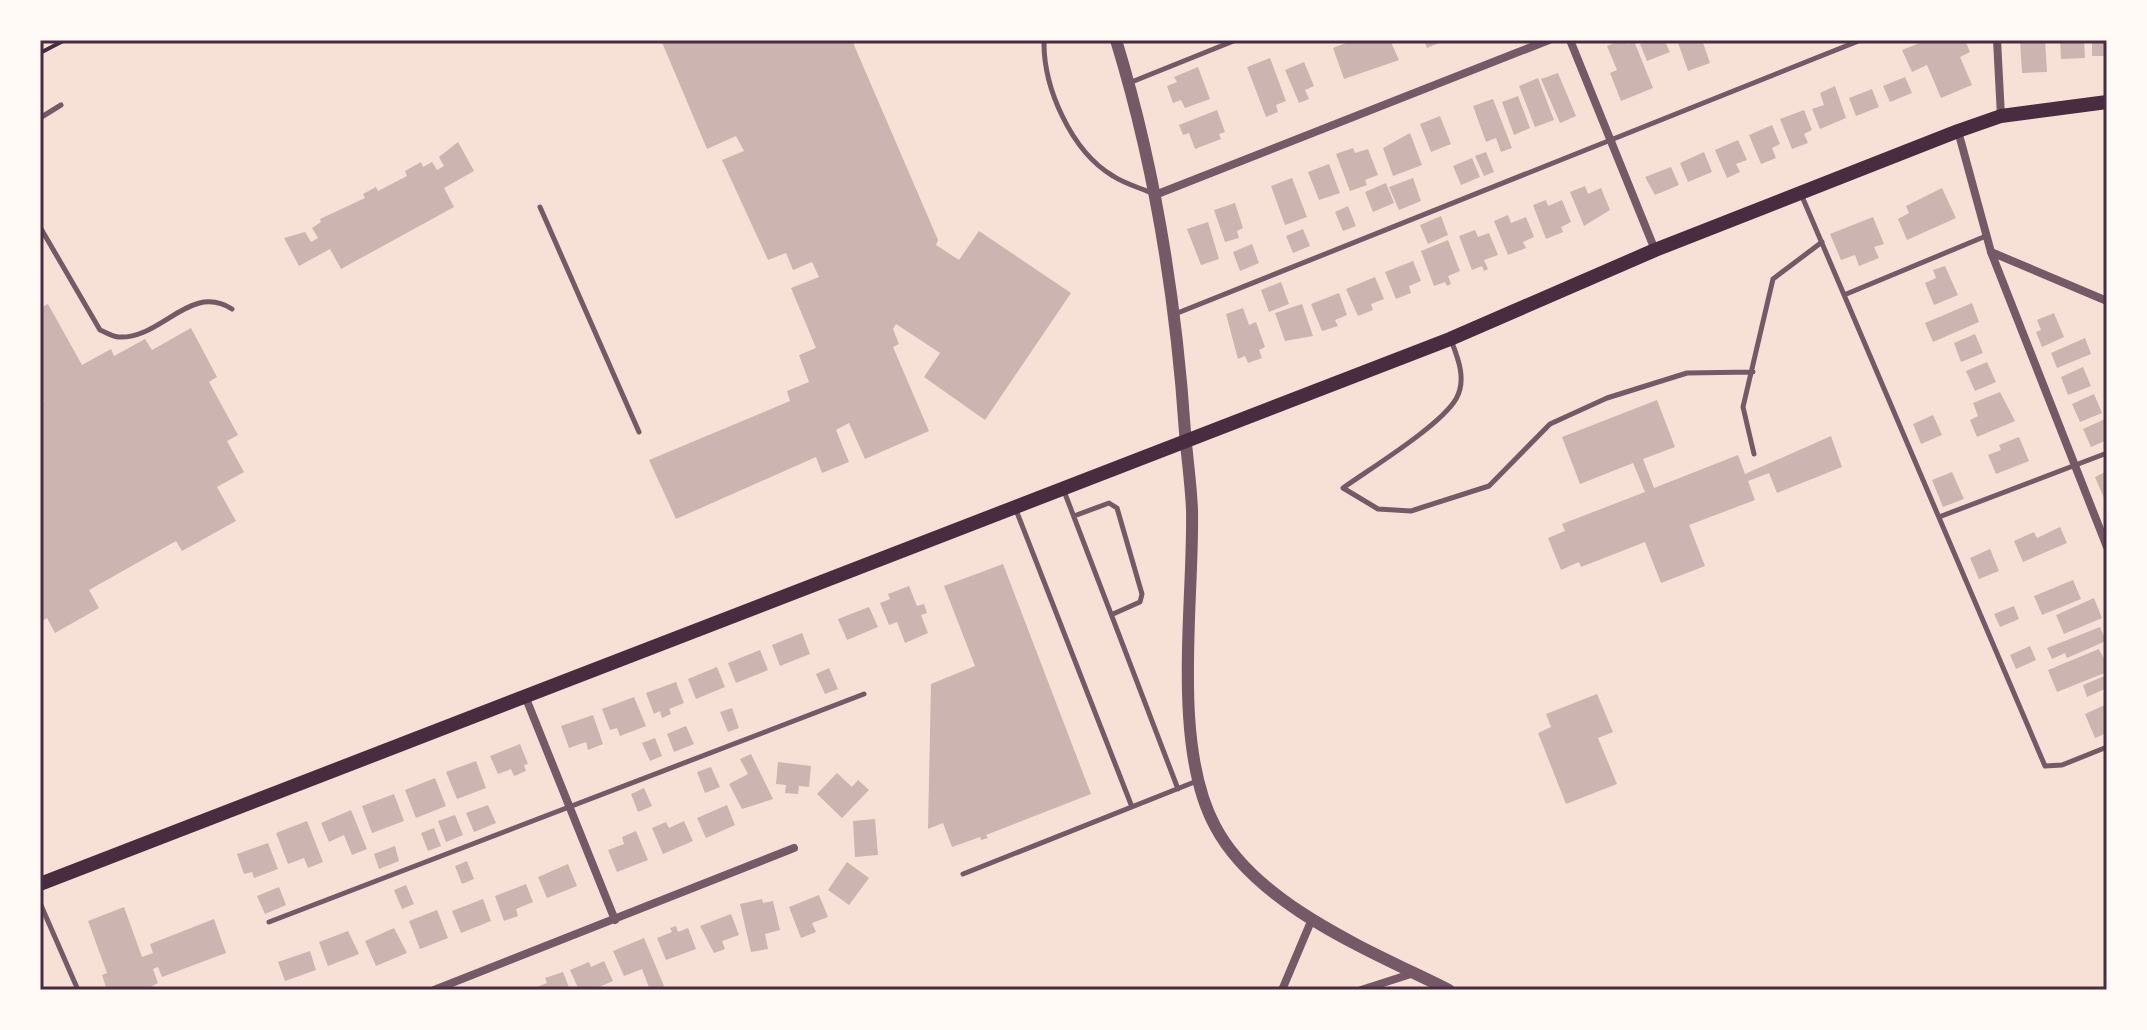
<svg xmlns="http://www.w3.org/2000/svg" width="2147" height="1030" viewBox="0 0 2147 1030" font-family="'PT Sans',sans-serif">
  <rect width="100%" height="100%" fill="#f7e1d7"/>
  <path fill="#ccb4b1" d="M661 40H854V45L938 240 936 245 959 260 979 231 1071 293 985 420 924 377 940 353 896 324 893 329 899 344 893 347 929 431 865 459 849 423 836 430 849 462 822 473 816 457 676 519 649 460 790 401 787 391 809 382 799 355 816 348 791 288 819 277 812 262 793 270 786 253 768 260 722 160 744 151 736 136 707 149Z
    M1354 40H1390L1399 60 1344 79 1333 48Z
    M1424 40H1446L1427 48Z
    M1621 40 1627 44 1634 41 1653 88 1621 101 1610 73 1617 70 1607 46Z
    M1648 40H1664L1670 52 1647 61 1640 44Z
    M1677 40H1702L1710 63 1688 71Z
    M1927 40H1965L1970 52 1960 57 1972 85 1941 98 1927 65 1912 72 1902 50Z
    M2020 40H2045L2047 72 2022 73Z
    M2060 40H2084L2085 58 2061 59Z
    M2092 40H2107V56H2092Z
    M1270 58 1286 101 1276 105 1278 112 1266 117 1247 67Z
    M1304 62 1314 86 1305 90 1309 99 1299 103 1285 70Z
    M1198 67 1210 99 1185 108 1181 100 1173 103 1167 86 1177 82 1174 77Z
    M1558 73 1576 116 1560 123 1541 79Z
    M1905 77 1912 93 1890 102 1883 86Z
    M1538 78 1554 120 1535 127 1519 86Z
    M1835 86 1846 118 1820 129 1812 109 1824 105 1820 93Z
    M1872 89 1879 107 1856 116 1849 98Z
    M1518 96 1530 128 1514 135 1502 102Z
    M1493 99 1512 148 1501 152 1496 138 1486 142 1473 106Z
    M1217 110 1225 132 1219 134 1221 139 1195 149 1189 133 1183 135 1179 125Z
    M1804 110 1812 130 1804 134 1808 143 1792 149 1780 119Z
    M1440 116 1451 144 1431 152 1420 124Z
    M1772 125 1780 144 1772 148 1776 158 1761 164 1749 135Z
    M1410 133 1422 165 1393 176 1383 148Z
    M1738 140 1747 160 1736 164 1740 172 1727 178 1715 150Z
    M458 142 474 171 444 188 454 207 341 269 330 249 299 266 284 238 305 232 311 242 318 238 312 228 321 222 320 219 365 198 363 194 376 187 378 191 407 176 405 171 421 162 423 167 432 162 437 170 444 166 439 157Z
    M1353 148 1355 153 1368 149 1378 175 1365 180 1367 185 1350 191 1336 154Z
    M1486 152 1494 172 1484 176 1475 156Z
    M1704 152 1712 172 1688 182 1680 163Z
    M1472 158 1480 177 1461 185 1453 166Z
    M1329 164 1340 193 1319 200 1308 172Z
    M1671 167 1679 185 1655 195 1645 177Z
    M1292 178 1307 217 1285 225 1271 186Z
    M1413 178 1421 201 1399 210 1389 187Z
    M1386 183 1394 203 1373 212 1365 192Z
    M1585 186 1588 194 1601 188 1610 210 1584 226 1570 192Z
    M1942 188 1956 218 1907 240 1898 219 1909 213 1906 206Z
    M1546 200 1548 206 1562 200 1571 222 1561 227 1563 232 1546 239 1533 205Z
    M1235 203 1243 228 1237 231 1239 238 1225 242 1214 210Z
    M1348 206 1356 226 1343 231 1335 212Z
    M1508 215 1511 223 1526 217 1534 237 1523 242 1526 248 1508 255 1494 221Z
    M1441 216 1448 235 1428 244 1420 225Z
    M1873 217 1884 244 1874 247 1879 258 1859 266 1855 255 1841 260 1830 234Z
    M1208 222 1219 259 1201 265 1187 229Z
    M1303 229 1310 246 1293 253 1286 236Z
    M1475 230 1478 237 1489 233 1498 255 1484 260 1488 269 1484 271 1482 266 1472 270 1459 236Z
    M1448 240 1460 271 1448 276 1451 284 1447 286 1445 282 1434 286 1421 251Z
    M1252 244 1259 263 1240 271 1233 252Z
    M1413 261 1421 281 1409 286 1411 293 1396 299 1385 272Z
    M1945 266 1958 295 1934 305 1925 283 1936 278 1933 270Z
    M1375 277 1384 299 1371 304 1373 310 1358 316 1346 289Z
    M1281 282 1289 304 1269 312 1261 290Z
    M1339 293 1347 315 1335 320 1338 326 1322 331 1311 304Z
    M1972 303 1979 322 1933 342 1925 323Z
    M48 304 82 365 111 349 114 356 145 339 152 350 191 328 217 377 209 382 238 435 227 441 244 472 217 487 236 521 182 551 176 541 89 590 99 608 55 633 47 618 40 622V404L44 401 40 393V308Z
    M1302 304 1313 336 1285 341 1275 313Z
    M1243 308 1249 325 1256 322 1265 347 1259 350 1262 358 1248 363 1245 356 1238 359 1226 314Z
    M2054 313 2064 337 2042 347 2036 332 2041 330 2037 320Z
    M1975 334 1983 353 1961 362 1954 343Z
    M2085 338 2091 354 2057 368 2051 353Z
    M1987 362 1996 382 1975 391 1966 371Z
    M2083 367 2091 386 2068 395 2061 377Z
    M2000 392 2015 421 1977 437 1970 420 1978 416 1973 403Z
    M2094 394 2102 413 2080 422 2072 404Z
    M1657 400 1675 447 1643 459 1654 488 1738 455 1745 474 1831 436 1842 467 1777 493 1769 473 1748 481 1755 500 1689 525 1705 566 1661 583 1645 542 1581 567 1579 562 1561 570 1548 538 1565 531 1562 524 1645 492 1633 463 1580 484 1562 437Z
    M1933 415 1942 435 1921 444 1913 424Z
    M2105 419 2107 440 2091 447 2083 429Z
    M2019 437 2029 461 1996 474 1988 455 2001 450 1999 445Z
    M2107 471V505L2095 477Z
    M1952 472 1964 499 1943 507 1932 480Z
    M2060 527 2067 543 2023 562 2014 541 2034 532 2037 538Z
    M1990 549 1999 571 1979 579 1970 558Z
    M1003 564 1091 794 986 835 988 838 981 840 980 837 952 847 943 823 928 829 931 684 975 666 944 586Z
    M2073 580 2081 599 2042 615 2034 596Z
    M909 586 917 606 924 604 927 613 921 615 928 633 905 643 897 622 889 625 880 603 890 599 888 594Z
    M2094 598 2102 618 2064 634 2056 615Z
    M2014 606 2019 619 2000 627 1994 614Z
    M869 607 878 627 847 640 838 619Z
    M2100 627 2106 641 2067 658 2065 653 2052 659 2047 648Z
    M802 633 810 654 780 666 772 645Z
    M2030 646 2036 660 2016 669 2010 655Z
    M2099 649 2104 659 2107 657V672L2057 692 2048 670Z
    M760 650 768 670 736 683 728 663Z
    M717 667 725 687 696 699 688 679Z
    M829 668 838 689 825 694 816 674Z
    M2107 675V688L2087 697 2083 685Z
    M676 682 684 703 669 709 671 714 662 718 660 711 654 714 646 693Z
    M1597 694 1613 732 1598 738 1617 784 1566 804 1538 733 1551 727 1546 714Z
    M634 697 646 726 620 736 617 728 610 730 602 709Z
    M2107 704V733L2095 738 2085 714Z
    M732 708 739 728 728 732 720 712Z
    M593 715 603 744 588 750 586 742 569 748 561 726Z
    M686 726 694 744 674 752 667 734Z
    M655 738 662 756 650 761 642 743Z
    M520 744 528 764 524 765 526 771 514 776 511 769 498 774 490 756Z
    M751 754 773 799 742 809 729 784 748 774 740 759Z
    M476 761 486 788 457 799 446 772Z
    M778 762 811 766 809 787 799 786 798 794 785 793 786 785 776 784Z
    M711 767 720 787 705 793 697 772Z
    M837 773 852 787 858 780 869 790 842 818 817 794Z
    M435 778 446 806 416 818 405 790Z
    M644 788 652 806 638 812 631 794Z
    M394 794 404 821 372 833 362 806Z
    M488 805 496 823 474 832 466 813Z
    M727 805 735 825 706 838 697 818Z
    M351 810 367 849 352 855 344 835 329 842 321 823Z
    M455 815 463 835 446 842 438 821Z
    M875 819 878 855 855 857 853 821Z
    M307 821 323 862 308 868 304 858 288 864 276 833Z
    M684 821 693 841 663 854 652 828 666 822 669 828Z
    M434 828 441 846 428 851 421 833Z
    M636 831 648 860 617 872 608 850 624 844 622 837Z
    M268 843 278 869 254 878 252 872 244 874 237 854Z
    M395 846 399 861 379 869 374 854Z
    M467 861 474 879 462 884 455 866Z
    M847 862 869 878 849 905 828 890Z
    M568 864 577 886 547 898 538 877Z
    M526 884 533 902 516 909 518 916 504 921 495 896Z
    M406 885 414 904 402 909 394 890Z
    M279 887 286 905 265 914 257 896Z
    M819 895 828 917 812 923 816 932 801 938 789 907Z
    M483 899 491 921 461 933 452 911Z
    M762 899 763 903 773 901 780 930 765 934 768 949 751 952 740 904Z
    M124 907 142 957 153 953 150 944 214 919 226 953 162 977 158 967 153 969 158 983 145 990H107L102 975 107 973 88 921Z
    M437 910 448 938 420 949 409 921Z
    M731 914 739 935 722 941 725 949 714 953 700 926Z
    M676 926 678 932 688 928 696 949 666 960 657 938 672 932 670 928Z
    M394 928 407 953 376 966 365 941Z
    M348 931 359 954 328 966 319 942Z
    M644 938 664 986 656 990H650L642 969 624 976 613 951Z
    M310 951 316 970 285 981 278 962Z
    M604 961 613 981 592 990H579L570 970 589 962 591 967Z
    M563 972 570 990H529L547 983 545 978Z"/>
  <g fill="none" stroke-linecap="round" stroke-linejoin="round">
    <path stroke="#4a2c40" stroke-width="4" d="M40 53 65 40"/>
    <path stroke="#755966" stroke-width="5" d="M1044 40C1043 87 1071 151 1113 176 1125 184 1141 188 1154 194
      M1129 83 1236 40
      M40 118 61 105
      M1801 194 2045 766 2062 765 2107 747
      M540 207 639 432
      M40 227 100 330C105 332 112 336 118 337 161 340 190 282 232 309
      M1844 295 1986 236
      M1175 314 1861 40
      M1451 340C1458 358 1467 380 1456 399 1440 426 1371 468 1343 488L1378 509 1411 511 1489 486 1550 424 1607 398 1687 373 1753 372
      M1754 454 1743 407 1773 279 1822 242
      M1064 491 1178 789
      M1016 510 1132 807
      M1074 516 1109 503 1117 508 1142 594 1140 602 1113 614
      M1939 517 2107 453
      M963 874 1197 781
      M40 903 78 990
      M269 922 864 694"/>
    <path stroke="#755966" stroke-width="8" d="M1570 40 1655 250
      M1997 40 2001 116
      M1958 131 1991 252 2107 547
      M1155 195 1549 40
      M1991 252 2107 301
      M525 696 615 920
      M434 990 794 848
      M1282 990 1312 919
      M1361 990 1414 973"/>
    <path stroke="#755966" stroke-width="12" d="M1116 40C1155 167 1176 299 1185 432 1187 458 1191 484 1192 510 1194 602 1171 744 1215 826 1257 906 1371 951 1449 990"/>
    <path stroke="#4a2c40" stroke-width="14" d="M40 884 1450 339 1655 250 1958 131 2001 116 2107 102"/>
  </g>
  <rect width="2147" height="1030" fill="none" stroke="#fffaf5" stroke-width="84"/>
  <rect x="42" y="42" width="2063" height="946" fill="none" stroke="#4a2c40" stroke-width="3"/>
</svg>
